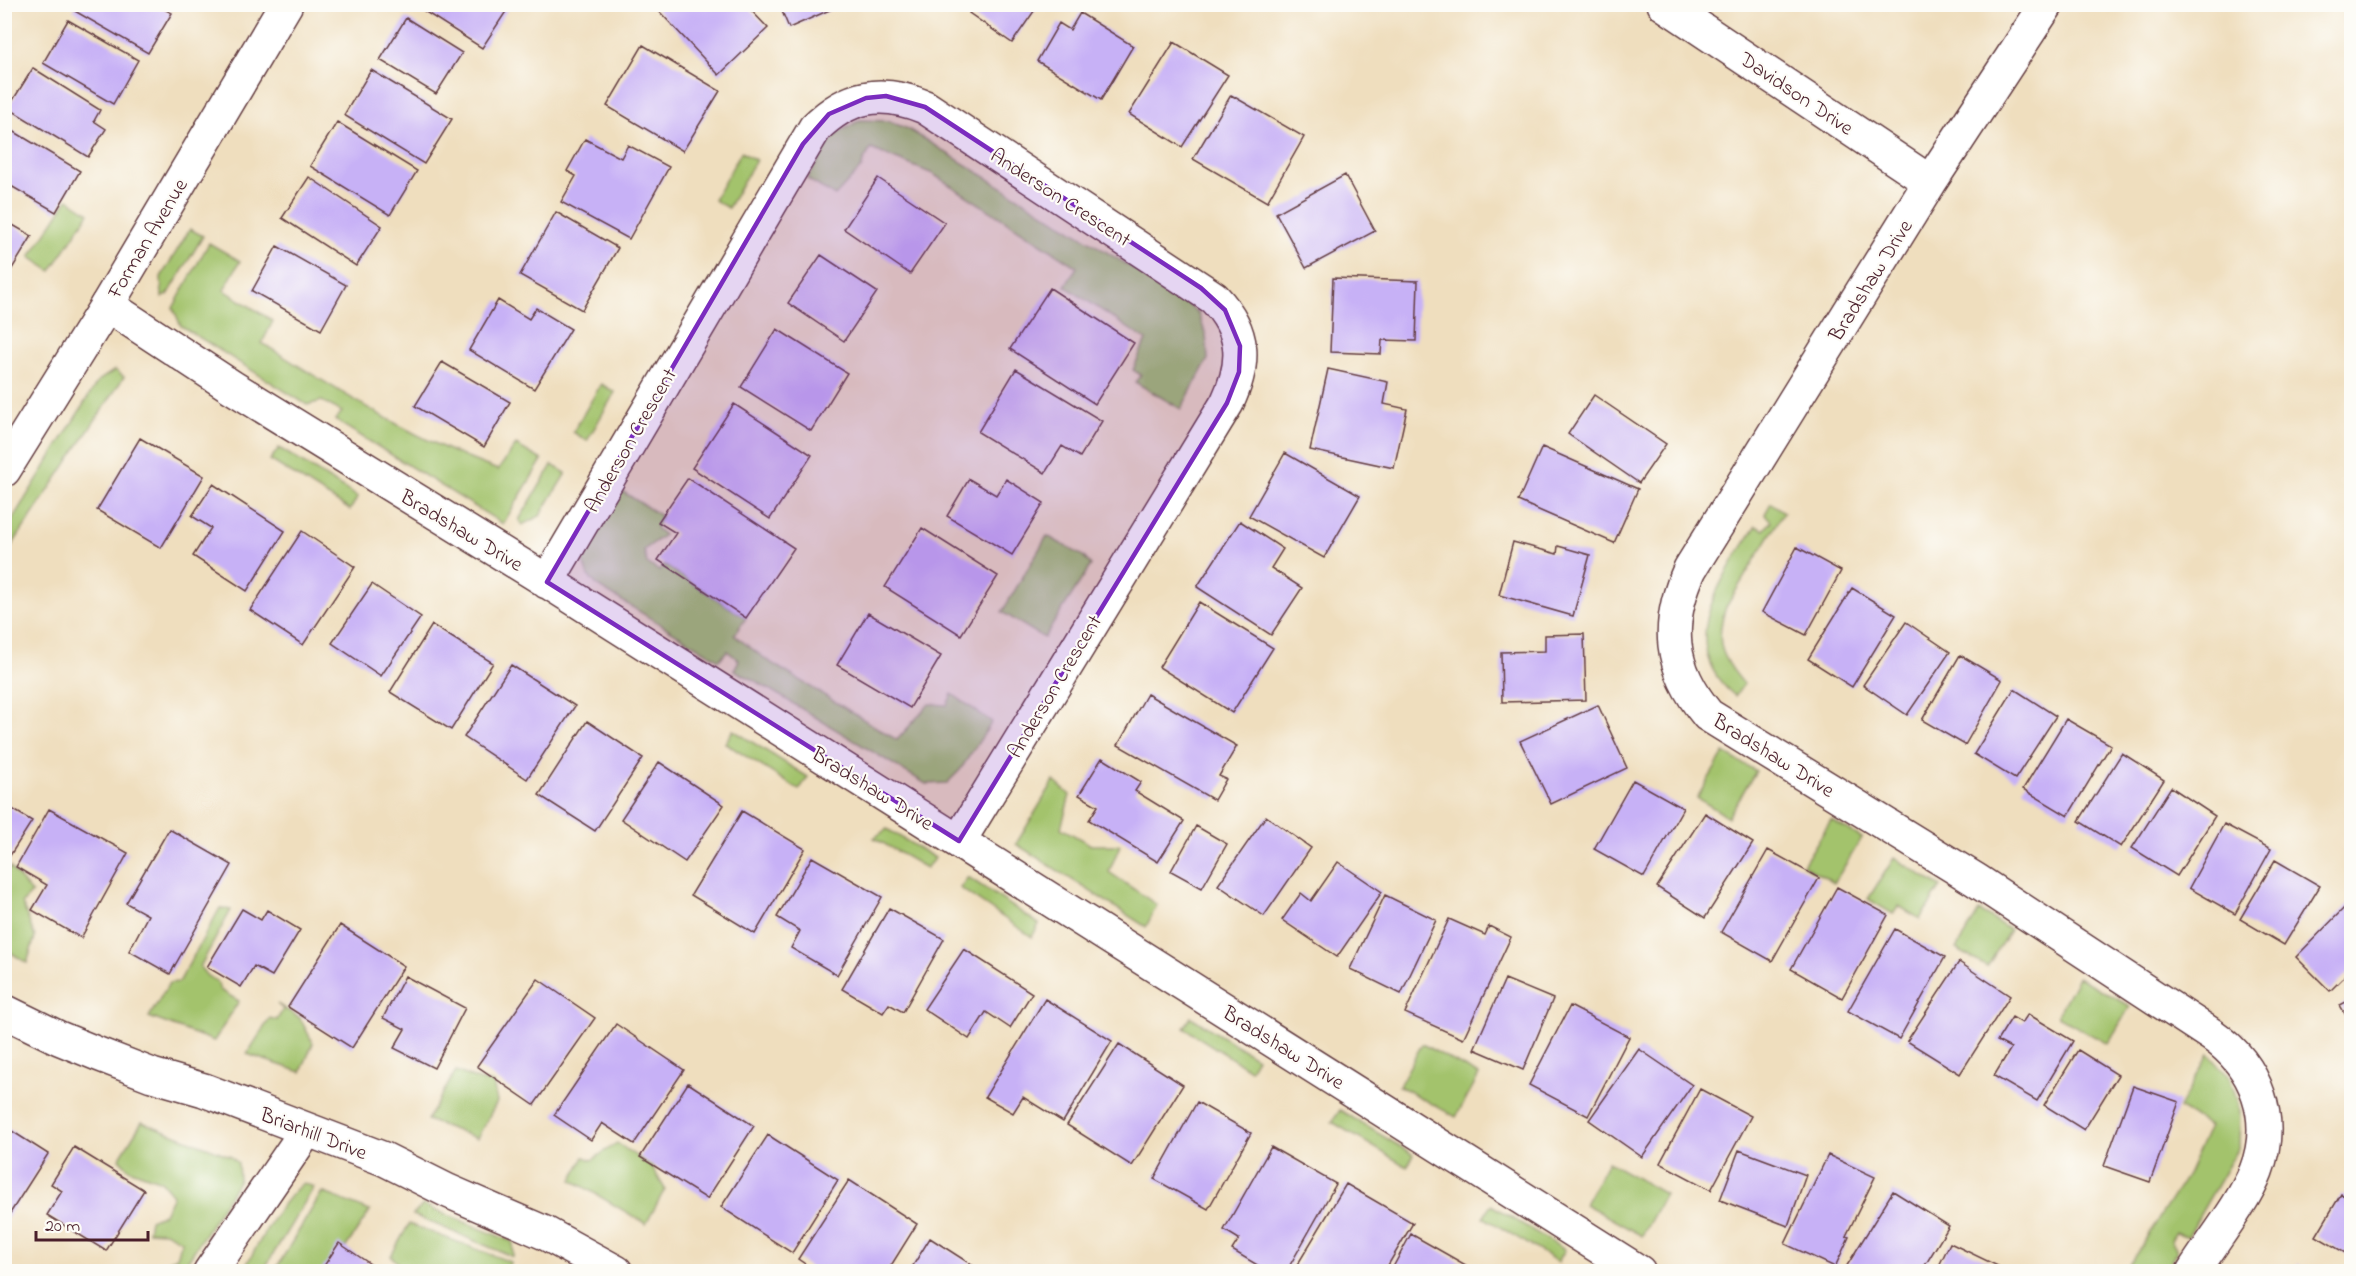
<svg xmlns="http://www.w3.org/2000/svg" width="2356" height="1276" viewBox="0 0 2356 1276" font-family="'Indie Flower',sans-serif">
  <rect width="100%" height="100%" fill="#fdfcf7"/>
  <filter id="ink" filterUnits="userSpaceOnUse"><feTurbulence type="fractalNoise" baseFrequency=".0167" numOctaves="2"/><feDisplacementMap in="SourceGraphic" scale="12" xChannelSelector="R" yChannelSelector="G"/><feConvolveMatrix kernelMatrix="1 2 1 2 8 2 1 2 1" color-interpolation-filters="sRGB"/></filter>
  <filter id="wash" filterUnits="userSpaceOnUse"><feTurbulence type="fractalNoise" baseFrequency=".008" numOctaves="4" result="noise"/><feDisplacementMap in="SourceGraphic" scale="24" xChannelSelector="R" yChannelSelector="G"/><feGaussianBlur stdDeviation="1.35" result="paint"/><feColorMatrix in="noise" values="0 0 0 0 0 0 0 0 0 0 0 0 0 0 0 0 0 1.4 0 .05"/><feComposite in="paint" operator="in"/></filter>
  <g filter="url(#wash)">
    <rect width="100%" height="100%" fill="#efdebe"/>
    <path fill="#a3c36c" stroke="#76714c" stroke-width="1.5" d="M860 120 888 121 908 129 1181 298 1198 313 1206 335 1208 359 1181 409 1135 382 1141 375 1133 370 1146 340 1065 286 1077 267 933 174 871 149 863 161 862 167 835 196 807 179 834 135Z
      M741 152 756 160 728 208 714 200Z
      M68 199 89 213 51 271 30 257Z
      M190 229 203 236 168 295 162 298 161 277Z
      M209 243 240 261 224 290 273 321 262 343C337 390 414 440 498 470L516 445 542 460 503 524 335 420 342 412 322 401 307 405 181 326 173 308Z
      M115 370 124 377 5 556V531L98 381Z
      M601 384 615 392 587 441 573 432Z
      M279 448 358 497 350 510 270 460Z
      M552 465 566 473 540 516 522 525 519 520Z
      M617 488 661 516 656 528 664 535 644 550 647 563 659 571 664 565 746 618 734 635 768 661 897 740 929 704 947 705 952 694 992 722 960 770 947 783 926 784 759 683 734 670 739 660 727 651 719 660 599 587 588 576 581 556Z
      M1771 503 1784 512 1726 607C1714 641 1721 657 1744 684L1735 696C1672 644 1722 578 1756 526L1764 530 1771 521 1765 514Z
      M1047 536 1083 556 1091 565 1044 638 1002 612Z
      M733 730 808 777 799 790 725 743Z
      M1724 753 1756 771 1728 817 1697 798Z
      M1054 781 1070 795 1061 828 1091 845H1120L1109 872 1157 905 1146 927 1016 844Z
      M1831 820 1862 838 1834 883 1803 865Z
      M887 829 935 858 926 868 874 838Z
      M1894 858 1941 887 1920 919 1899 906 1893 914 1868 899Z
      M10 867 32 893 22 903 35 937 27 963 5 949V875Z
      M968 877 1039 924 1032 937 960 888Z
      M220 908 231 910 200 967 207 976 217 981 220 990 239 1001 214 1041 149 1017 169 983 179 982Z
      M1979 911 2010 930 1987 967 1956 949Z
      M2078 977 2130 1006 2108 1044 2057 1016Z
      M277 1004 300 1018 313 1043 301 1072 247 1054 270 1018 277 1020 283 1009Z
      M1191 1017 1257 1058 1250 1070 1184 1028Z
      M1422 1044 1479 1075 1456 1117 1399 1086Z
      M2209 1054 2230 1078 2240 1111 2239 1147 2187 1237 2176 1232 2171 1240 2177 1251 2165 1271H2125L2187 1175 2209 1126 2179 1108Z
      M456 1071 478 1080 493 1083 497 1102 477 1138 427 1120Z
      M1340 1110 1414 1155 1407 1167 1332 1122Z
      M142 1122 230 1156 238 1163 239 1179 232 1191 182 1270 152 1271 158 1266 177 1257 182 1241 165 1232 148 1231 150 1220 164 1214 173 1195 161 1181 129 1169 119 1159Z
      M617 1143 652 1167 665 1189 646 1224 572 1180 584 1157 592 1160Z
      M1608 1162 1665 1194 1642 1236 1585 1204Z
      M303 1183 314 1187 263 1271H243C260 1242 277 1205 303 1183Z
      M322 1192 370 1211 330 1271 274 1272Z
      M423 1205 513 1242V1257L413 1215Z
      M1491 1205 1565 1250 1558 1262 1483 1217Z
      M409 1224 511 1262 504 1271H405L391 1256Z"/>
    <g id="blocks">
      <path fill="#c7b1f6" d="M413 4H498L507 10 482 48Z
        M662 4H745L768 28 719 75 657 9Z
        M779 4H843L789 28Z
        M975 4H1039L1012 43 969 13Z
        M77 5H156L172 13 148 53 73 10Z
        M1080 13 1133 46 1101 100 1037 61 1059 23 1070 30Z
        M406 18 462 53 436 94 380 60Z
        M68 20 138 60 113 104 43 63Z
        M1174 42 1228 75 1182 147 1129 114Z
        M643 45 720 91 683 151 607 106Z
        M33 68 100 110 94 121 106 129 88 157 8 108Z
        M371 70 452 119 424 164 344 115Z
        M1231 95 1304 137 1267 202 1193 159Z
        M337 122 417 171 390 215 310 166Z
        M8 128 80 171 56 212 4 182V134Z
        M585 139 621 158 628 145 669 167 629 239 561 202 576 176 567 171Z
        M1345 175 1375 231 1306 268 1276 213Z
        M309 177 382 226 356 266 282 218Z
        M878 178 945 223 910 274 844 229Z
        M556 212 618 248 582 310 520 275Z
        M4 220 32 236 7 277 4 275Z
        M277 246 346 285 321 330 252 291Z
        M821 255 877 292 844 341 788 303Z
        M1333 278 1418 281 1416 341 1382 340 1381 354 1330 352Z
        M1050 288 1134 343 1095 404 1010 349Z
        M498 300 529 319 536 308 571 329 534 389 469 350Z
        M777 329 847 373 811 431 741 387Z
        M442 362 510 402 484 447 415 406Z
        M1016 369 1102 421 1080 457 1062 446 1045 473 978 432Z
        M1328 369 1388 382 1384 404 1407 409 1394 468 1310 450Z
        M1594 395 1666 444 1639 483 1568 434Z
        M734 404 812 455 770 519 692 468Z
        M140 438 204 476 161 548 97 510Z
        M1542 447 1638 489 1614 543 1518 501Z
        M1285 453 1360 496 1324 558 1249 516Z
        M688 478 794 548 746 618 658 560 676 533 658 522Z
        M969 479 996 495 1006 479 1044 503 1012 555 947 516Z
        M213 484 285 531 247 591 193 556 211 528 192 516Z
        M1240 521 1283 549 1271 568 1302 588 1271 635 1197 587Z
        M922 528 998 576 961 635 885 587Z
        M302 531 355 567 303 645 250 610Z
        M1513 542 1557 554 1558 546 1590 555 1573 616 1499 595Z
        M1797 547 1841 571 1806 635 1762 612Z
        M372 584 421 617 381 676 332 643Z
        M1852 588 1896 615 1852 687 1808 659Z
        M1199 602 1273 648 1232 713 1159 667Z
        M868 613 941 656 910 708 837 665Z
        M1906 622 1950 652 1907 715 1863 685Z
        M432 625 493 663 451 730 390 692Z
        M1584 634 1586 700 1502 702 1501 652 1545 651V635Z
        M1960 655 2002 680 1965 745 1922 720Z
        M511 665 575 706 527 779 464 737Z
        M2014 689 2056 716 2015 779 1974 754Z
        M1147 694 1237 746 1219 776 1226 779 1214 800 1118 745Z
        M1598 705 1627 768 1551 804 1520 741Z
        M2066 719 2111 745 2068 816 2023 789Z
        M587 721 643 758 595 831 539 795Z
        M2122 753 2164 780 2121 847 2079 821Z
        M1102 758 1141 782 1135 791 1184 821 1158 862 1089 820 1098 806 1079 795Z
        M659 762 724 805 685 862 621 819Z
        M1633 780 1683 808 1644 877 1594 849Z
        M2171 787 2215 816 2177 876 2132 848Z
        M4 804 32 821 4 865Z
        M49 809 128 853 81 938 32 910 47 885 16 867Z
        M742 811 805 849 755 934 691 895Z
        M1705 813 1753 843 1705 918 1657 887Z
        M1266 816 1311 848 1264 916 1218 885Z
        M2224 824 2271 849 2235 914 2189 888Z
        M1196 826 1227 844 1202 888 1171 871Z
        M169 829 232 865 170 974 129 951 148 915 126 903Z
        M1768 850 1819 878 1772 961 1721 932Z
        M812 857 882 897 837 975 791 948 800 931 777 917Z
        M2275 860 2320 886 2284 945 2240 919Z
        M1338 862 1382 892 1337 957 1282 920 1301 893 1311 901Z
        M1837 887 1888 915 1842 998 1791 969Z
        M1385 895 1436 920 1401 994 1350 969Z
        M2348 904 2352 908V969L2330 991 2296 957Z
        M889 908 944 939 903 1012 889 1004 883 1013 842 989Z
        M242 909 261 920 267 910 300 930 272 976 254 966 241 987 207 967Z
        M1449 919 1485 935 1489 926 1511 937 1463 1039 1405 1013Z
        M340 925 404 966 352 1048 288 1007Z
        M1895 929 1945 957 1899 1039 1848 1011Z
        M964 949 1032 993 1010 1028 986 1012 969 1039 924 1009Z
        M1959 962 2010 996 1960 1074 1907 1041Z
        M405 976 465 1008 434 1068 394 1048 405 1029 383 1018Z
        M538 979 595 1018 534 1105 477 1066Z
        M1505 979 1553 999 1523 1070 1474 1049Z
        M1045 999 1112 1041 1063 1122 1023 1097 1013 1113 985 1097Z
        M2352 999V1026L2340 1005Z
        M1570 1006 1629 1037 1588 1116 1529 1085Z
        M2028 1014 2073 1041 2037 1101 1994 1076 2011 1048 1997 1041 2012 1017 2022 1023Z
        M616 1024 684 1070 634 1144 602 1123 591 1140 554 1115Z
        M1119 1044 1183 1085 1132 1166 1067 1125Z
        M1639 1049 1692 1085 1642 1157 1589 1120Z
        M2078 1050 2118 1075 2084 1130 2044 1105Z
        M688 1083 754 1126 707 1199 640 1157Z
        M2133 1086 2179 1102 2150 1182 2104 1166Z
        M1700 1089 1751 1116 1711 1190 1660 1163Z
        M1197 1102 1251 1133 1208 1209 1154 1179Z
        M4 1126 48 1154 7 1218 4 1217Z
        M768 1135 838 1180 792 1253 721 1207Z
        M74 1147 144 1190 106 1251 47 1215 62 1191 51 1184Z
        M1271 1147 1336 1184 1286 1272H1269L1232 1250 1239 1239 1224 1230Z
        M1739 1150 1806 1175 1788 1226 1720 1200Z
        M1828 1155 1875 1177 1846 1236 1849 1237 1835 1267 1785 1244Z
        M849 1180 917 1224 887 1272H817L798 1259Z
        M1346 1184 1413 1223 1384 1272H1303L1296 1267Z
        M1893 1191 1949 1226 1921 1272H1843Z
        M2341 1194 2352 1200V1257L2316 1236Z
        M1411 1234 1478 1272H1395L1392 1269Z
        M930 1238 983 1272H909Z
        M339 1243 382 1272H320Z
        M1950 1243 2000 1267 1998 1272H1936Z
        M2298 1264 2311 1272H2294Z"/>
    </g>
  </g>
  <g filter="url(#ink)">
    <use href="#blocks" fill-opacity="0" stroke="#633c41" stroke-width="1.5"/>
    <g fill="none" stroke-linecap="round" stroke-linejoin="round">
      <defs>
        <path id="minor" d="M1664 4 1930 182
          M2047 4 1930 182 1690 569C1665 624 1669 668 1708 715L1976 880 2212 1035C2257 1066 2276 1119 2256 1171 2244 1202 2212 1242 2193 1272
          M107 305 232 387 534 573 1639 1272
          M547 582 815 128C848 95 881 89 925 107L1214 298C1246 332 1246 363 1227 403L959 841
          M4 1011 59 1038 98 1054 152 1075 204 1090 384 1159 448 1191 545 1233 616 1272
          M210 1272 307 1130"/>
        <path id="tertiary" d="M4 470 107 305 286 4"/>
      </defs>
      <use href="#minor" stroke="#633c41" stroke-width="36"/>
      <use href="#tertiary" stroke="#633c41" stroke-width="36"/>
      <use href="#minor" stroke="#fff" stroke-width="33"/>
      <use href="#tertiary" stroke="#fff" stroke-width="33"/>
    </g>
  </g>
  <path fill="#7b2cbf" fill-opacity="0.2" stroke="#7b2cbf" stroke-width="4.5" stroke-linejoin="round" d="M886 96 925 107 1201 288 1225 310 1240 346 1239 372 1227 403 959 841 547 582 803 144 829 114 866 98Z"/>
  <g text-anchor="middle" stroke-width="4.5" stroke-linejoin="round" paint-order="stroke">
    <g font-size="21" fill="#4a1f2b" stroke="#fdfcf7">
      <text transform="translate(1797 93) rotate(34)" y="7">Davidson Drive</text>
      <text transform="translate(1061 197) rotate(33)" y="7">Anderson Crescent</text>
      <text transform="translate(147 238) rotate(-59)" y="7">Forman Avenue</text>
      <text transform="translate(1870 280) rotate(-58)" y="7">Bradshaw Drive</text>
      <text transform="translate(630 440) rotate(-60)" y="7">Anderson Crescent</text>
      <text transform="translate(462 530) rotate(31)" y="7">Bradshaw Drive</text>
      <text transform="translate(1054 686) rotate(-59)" y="7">Anderson Crescent</text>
      <text transform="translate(1774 755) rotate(32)" y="7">Bradshaw Drive</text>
      <text transform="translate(873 788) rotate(32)" y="7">Bradshaw Drive</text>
      <text transform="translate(1284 1047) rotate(32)" y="7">Bradshaw Drive</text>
      <text transform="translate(314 1133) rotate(21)" y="7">Briarhill Drive</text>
    </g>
  </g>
  <rect width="2356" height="1276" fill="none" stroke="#fdfcf7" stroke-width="24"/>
  <path d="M36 1231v9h112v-9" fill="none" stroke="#4a1f2b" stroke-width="3"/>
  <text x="45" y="1231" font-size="18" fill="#4a1f2b" stroke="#fdfcf7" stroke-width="4.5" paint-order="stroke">20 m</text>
</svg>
